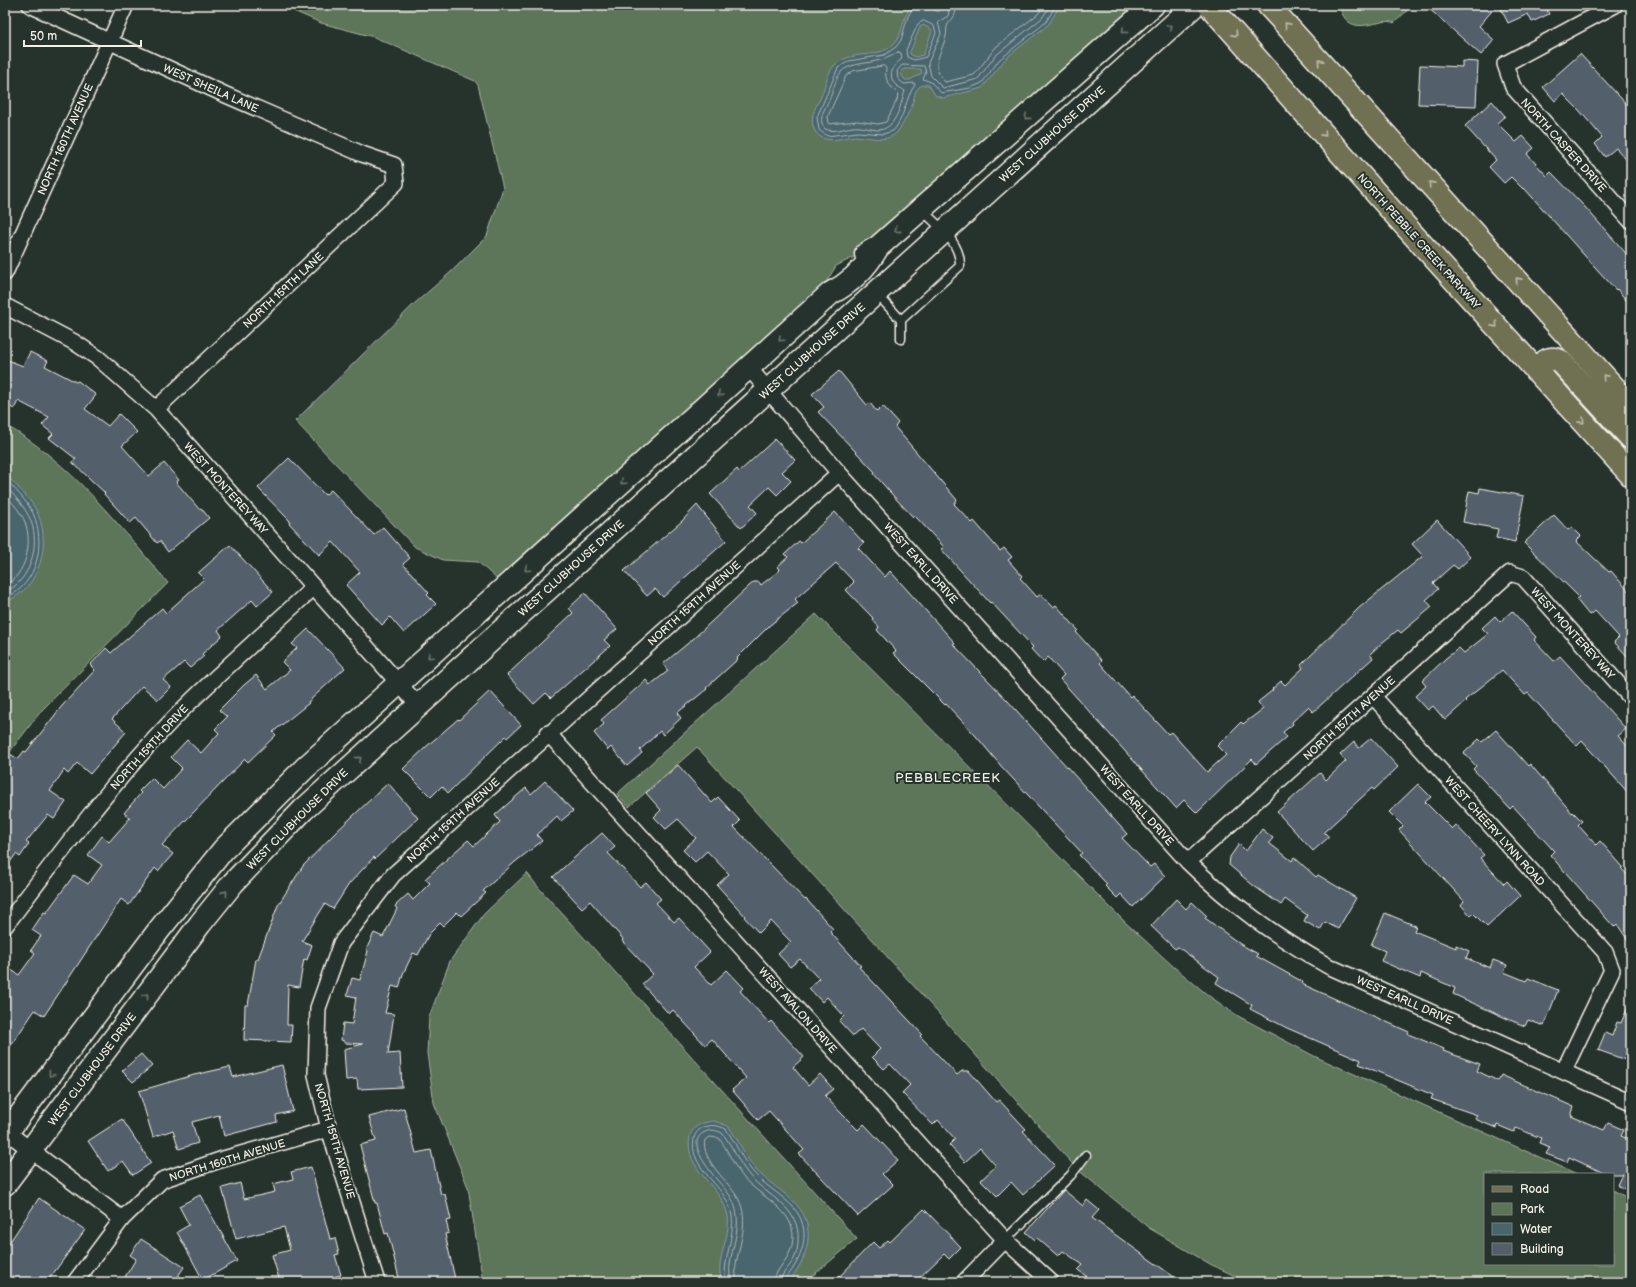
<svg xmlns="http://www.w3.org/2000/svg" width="1636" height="1287" viewBox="0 0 1636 1287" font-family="'Balsamiq Sans',sans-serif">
  <rect width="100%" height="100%" fill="#26332d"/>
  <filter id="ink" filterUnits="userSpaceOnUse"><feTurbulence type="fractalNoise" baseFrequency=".025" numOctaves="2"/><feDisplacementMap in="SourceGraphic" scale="8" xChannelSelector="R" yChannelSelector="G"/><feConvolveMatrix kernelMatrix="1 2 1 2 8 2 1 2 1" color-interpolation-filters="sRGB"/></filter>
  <g filter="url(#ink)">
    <path fill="#5d7459" stroke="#a8b2a0" d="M280 5H1127L1131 10 858 255 836 266 825 284 498 580 478 562 443 560 415 547 295 421 414 304 451 272 487 236 503 188 478 85 475 81 374 37 321 23Z
      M1339 5H1413L1394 23C1380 15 1349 43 1339 5Z
      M5 425C70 461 121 528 168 583L42 710 5 758Z
      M816 614 1126 923 1174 967 1209 996 1238 1016 1314 1056 1577 1174H1485V1264H1613V1190L1631 1200V1282H1248L1210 1264 1149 1228 1077 1169 940 1015 697 747 629 807 617 794Z
      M527 873 538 887 857 1239 805 1282H483L468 1187 434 1103 427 1053 429 1017 450 961 484 914Z"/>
    <path fill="#48656e" stroke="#8d9d9f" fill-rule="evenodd" d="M913 5H925L938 12 941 10V5H1060L1049 24 1007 57 982 88 943 98 935 95 929 85C914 83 915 97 912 105 908 113 903 126 897 132 885 146 864 133 848 137 836 140 823 143 815 131 809 120 814 109 820 99 825 89 826 75 834 66 850 49 876 60 893 45 905 33 900 18 913 5ZM923 25 931 29 932 32 923 55 915 57 910 54V52L920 27ZM904 69H921L922 73 910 80H905L901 74 902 70Z
      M5 473C15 485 27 495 35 508 53 540 41 589 5 602Z
      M714 1121 728 1126C739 1140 744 1156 756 1170 768 1183 784 1191 796 1204 818 1228 807 1260 788 1282H722C714 1261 731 1238 728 1216 722 1185 683 1170 690 1136 693 1125 704 1122 714 1121Z"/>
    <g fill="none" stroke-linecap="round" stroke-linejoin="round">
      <path stroke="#afb9b7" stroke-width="1" d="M915 5 908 16 901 40 896 47 884 55 849 61 838 68 817 117 819 130 827 136 858 132 883 134 893 131C905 118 905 98 915 85L914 83 904 84 898 79 897 71 902 65 924 66 926 72 923 79 931 82 941 93 970 88 982 83 999 60 1046 22 1056 5
        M950 5 948 16 938 22 941 34 928 63 931 76 943 88 978 79 995 56 1042 18 1051 5
        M956 5C957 15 953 18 948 24 946 27 947 33 946 36 941 56 929 65 945 82L974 75 996 47 1038 14 1044 5
        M924 21 934 26 936 33 926 57 914 60 907 57 906 50 918 24Z
        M898 52 901 53 902 59C893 65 886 77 897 86 900 88 903 89 905 91 900 106 896 130 877 130 869 129 861 126 853 127 844 128 834 133 825 129 818 121 823 112 827 104 833 94 834 81 841 72 852 60 880 66 898 52Z
        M884 66 886 68C884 81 890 86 898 94L897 100 886 122 878 124 857 121 829 124 828 116 846 76 853 71Z
        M5 479C15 489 26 500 33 513 46 542 38 586 5 598
        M5 486C15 496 25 507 31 521 40 545 31 581 5 592
        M5 495C13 503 21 512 25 522 33 544 26 574 5 586
        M725 1282C723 1259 735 1236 732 1216 731 1209 728 1202 724 1196 713 1179 689 1162 694 1139 695 1132 699 1129 705 1127 713 1124 719 1126 726 1129 736 1143 742 1160 754 1173 765 1186 781 1194 793 1207 813 1229 803 1258 786 1278L785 1282
        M731 1282C730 1276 729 1270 730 1264 732 1248 739 1232 737 1216 736 1207 733 1200 728 1193 721 1183 680 1143 705 1132 711 1129 716 1130 722 1133 733 1146 738 1162 749 1175 767 1197 801 1207 798 1241 798 1247 797 1253 794 1259 790 1267 781 1273 780 1282
        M737 1282C736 1276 735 1270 736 1264 740 1243 749 1220 739 1200 730 1182 700 1160 705 1140L710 1137 719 1138C728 1150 733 1165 743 1177 759 1197 794 1208 793 1238 792 1260 775 1267 774 1282"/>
    </g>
    <path fill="#535e6b" stroke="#f4f1e8" d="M1425 5H1497L1479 26 1494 40 1481 55Z
      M1499 5H1547L1545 6 1549 14 1532 22 1528 14 1508 23Z
      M1580 54 1631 109V165L1616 148 1605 157 1595 144 1602 137 1579 110 1563 94 1555 101 1543 87Z
      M1462 61 1478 62 1476 106 1418 104 1420 65 1462 67Z
      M1492 101 1505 116 1497 123 1516 142 1523 136 1534 148 1527 154 1547 176 1551 172 1584 206 1631 259V306L1617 289 1616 290 1584 255 1524 188 1523 189 1511 177 1504 183 1489 167 1496 160 1465 126Z
      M30 352 48 361 45 366 76 382 78 381 96 395 85 409 108 426 119 414 137 432 122 446 149 476 164 463 179 480 176 482 199 509 201 508 209 518 168 552 160 541 157 543 136 518 130 523 104 494 105 493 72 462 76 459 49 438 53 434 42 425 49 417 18 401 14 409 5 404V359L23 366Z
      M839 371 867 405 870 403 877 412 883 406 898 423 895 427 957 500 954 504 972 523 974 521 1000 551 1004 548 1012 557 1008 560 1022 576 1020 578 1037 597 1041 594 1053 607 1056 605 1078 630 1076 632 1102 661 1100 663 1130 697 1132 695 1168 734 1171 732 1207 772 1226 755 1217 746 1241 722 1243 724 1263 709 1258 702 1273 690 1272 689 1281 681 1285 685 1303 668 1301 665 1359 608 1423 556 1412 544 1437 520 1471 557 1458 569 1453 565 1433 583 1438 589 1426 600 1432 607 1401 633 1398 630 1383 642 1370 654 1373 658 1313 712 1308 707 1292 722 1293 724 1283 732 1287 737 1256 764 1252 759 1197 813 1184 800 1176 808 1060 679 1064 675 1048 657 1043 662 1031 649 1033 647 991 602 990 603 941 549 944 547 914 515 913 517 897 500 874 474 875 472 818 412 824 407 812 394Z
      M775 439 795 460 782 472 791 481 777 495 769 487 750 505 757 513 741 528 710 494 737 469 739 472Z
      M289 458 325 495 331 490 374 535 383 527 410 558 403 564 429 593 427 595 436 604 404 633 390 617 382 625 346 585 360 572 333 542 319 555 289 523 290 521 258 488Z
      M1480 488 1524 496 1515 542 1496 538 1498 529 1463 522 1469 491 1479 493Z
      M697 505 726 541 663 597 655 589 647 596 624 571 682 521Z
      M835 512 864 543 858 548 885 577 890 571 955 643 953 644 1008 701 1127 834 1122 838 1150 867 1154 864 1165 876 1133 907 1121 894 1117 898 1105 886 1107 884 1079 855 1082 853 1001 766 976 736 946 704 945 705 893 653 896 651 877 630 879 627 872 619 873 618 846 590 854 582 836 563 795 599 798 603 770 625 737 658 738 659 706 688 707 689 677 713 681 718 663 735 660 731 640 750 642 753 627 766 611 747 608 750 594 733 604 724 601 720 646 680 650 685 668 671 663 664 693 639 748 587 754 582H759L761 585 780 570 777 567 788 557 785 554 799 541 801 543Z
      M1554 515 1568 530 1572 527 1581 536 1576 541 1609 572 1611 571 1631 594V660L1614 642 1619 637 1595 611 1589 615 1576 599 1579 597 1524 543Z
      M230 545 273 592 257 606 252 600 218 630 222 636 202 654 204 656 190 668 184 662 163 680 171 687 158 700 142 686 112 719 126 732 90 774 77 763 68 774 64 770 50 791 66 802 54 819 48 815 26 842 29 844 20 857 16 854 5 869V751L18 759 24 751 26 752 62 706 95 670 90 665 106 648 111 653 162 608 166 613 204 579 198 573Z
      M585 593 617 629 604 640 610 646 551 698 546 693 534 704 507 675 573 613 569 608Z
      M1512 611 1536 637 1534 640 1554 661 1560 656 1626 729 1618 736 1631 750V796L1582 741 1577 746 1528 693 1525 695 1502 670 1465 700 1466 701 1445 720 1433 706 1428 710 1415 696 1426 686 1422 681 1446 658 1459 648 1464 653 1488 634 1482 628 1495 616 1500 622Z
      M308 629 345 668 308 702 309 703 273 732 276 735 248 762 245 759 162 845 173 854 158 871 155 868 129 905 121 899 44 1016 35 1010 5 1054V966L19 975 35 953 31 950 41 936 32 930 44 912 46 913 74 875 88 884 102 865 88 855 102 836 109 842 130 818 124 813 141 793 139 791 152 778 163 789 182 768 171 757 187 740 201 753 219 733 215 729 227 717 219 710 244 685 256 675 267 689 290 670 282 662 297 648 292 644Z
      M490 691 521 725 507 738 506 736 448 793 442 786 431 797 403 769 427 746 458 719 459 720Z
      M1496 730 1528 766 1530 764 1572 813 1573 812 1582 821 1578 825 1596 845 1600 841 1623 867 1621 868 1631 879V945L1617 924 1614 927 1550 855 1554 851 1513 806 1510 809 1473 769 1476 766 1464 753 1479 739 1482 742Z
      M1371 738 1398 767 1374 790 1372 788 1324 832 1329 837 1313 851 1277 812 1320 773 1326 780 1346 761 1340 755 1354 742 1359 748Z
      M678 765 712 803 718 797 740 821 734 827 805 900 806 899 833 929 830 932 861 966 859 967 922 1034 920 1036 957 1075 962 1071H969L996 1102 999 1100 1026 1129 1023 1131 1055 1165 1023 1195 1011 1182 997 1196 981 1180 996 1166 980 1148 965 1162 949 1145 955 1139 938 1120 933 1125 902 1093 910 1085 890 1064 884 1069 872 1057 880 1049 861 1029 853 1036 839 1021 844 1016 827 997 822 1002 809 988 819 979 800 959 790 967 778 954 791 942 771 921 759 933 744 917 745 916 717 885 729 874 707 851 695 862 683 850 696 838 678 819 666 829 654 817 661 810 646 793Z
      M545 781 573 811 561 821 557 816 537 835 542 841 515 862 483 891 486 893 461 916 457 912 443 926 440 923 429 934 418 955 413 953 403 974 399 988 392 986 385 1013 394 1014 388 1054 400 1053 402 1087 358 1089 357 1079 346 1080 344 1049 363 1044 344 1043V1041L341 1040 343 1023 352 1024 356 997 347 995 352 978 360 980 368 951 366 950 374 933 383 937 397 909 395 906 408 894 413 900 430 883 425 879 468 840 474 846 500 822 495 815 526 788 531 794Z
      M388 783 418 818 375 859 374 857 349 884 333 909 325 904 302 941 312 945 307 960 304 959 299 987 288 985 287 1025H292L291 1042 244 1040 245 1005H248L256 959H258L278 905 303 866 336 832Z
      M1418 784 1431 797 1425 802 1452 829 1456 825 1484 855 1480 858 1504 884 1507 881 1520 896 1487 927 1473 913 1471 916 1461 905 1464 901 1399 830 1403 826 1389 812Z
      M1262 829 1273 838 1269 843 1292 861 1294 857 1316 877 1318 875 1356 898 1338 929 1325 922 1320 930 1304 921 1307 915 1285 899 1281 905 1254 886 1229 865 1230 857 1239 844 1246 851Z
      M602 833 615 847 608 853 640 887 646 882 661 899 656 903 674 922 679 918 710 952 694 967 711 985 727 970 744 988 740 991 769 1023 771 1021 804 1057 793 1067 808 1085 820 1074 833 1089 825 1096 842 1114 858 1130 864 1124 898 1160 882 1174 893 1185 858 1216 799 1154 804 1150 769 1111 758 1120 732 1090 746 1078 712 1039 705 1045 673 1010 669 1014 642 984 653 974 622 941 623 939 590 901 582 908 553 877Z
      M1176 899 1186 909 1192 902 1207 916 1205 918 1240 944 1258 954 1256 956 1303 982 1302 984 1409 1032 1408 1034 1444 1049 1443 1051 1480 1064 1477 1071 1498 1081 1501 1075 1574 1107 1571 1116 1604 1130 1608 1123 1624 1130 1621 1136 1631 1140V1192L1617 1185 1622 1174H1606L1569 1157 1567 1162 1546 1154 1550 1147 1539 1143 1541 1138 1516 1128 1514 1132 1497 1125 1496 1128 1475 1119 1477 1115 1431 1099 1433 1095 1359 1064 1361 1060 1287 1028 1250 1009 1252 1005 1216 983 1219 977 1178 947 1175 949 1151 926Z
      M1385 913 1416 926 1414 931 1456 948V945L1469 951 1466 958 1490 968 1493 960 1507 965 1504 972 1526 981 1528 978 1558 990 1544 1026 1528 1020 1525 1026 1510 1020 1453 994 1455 988 1421 973 1420 978 1381 961 1385 951 1371 945Z
      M1631 1000V1062L1598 1050 1605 1033 1612 1036 1617 1022 1621 1023Z
      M141 1054 152 1066 133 1082 122 1071Z
      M282 1065 293 1111 276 1115 277 1122 224 1136 219 1115 192 1122 198 1143 179 1149 173 1130 153 1137 139 1091 194 1075 230 1067 233 1077Z
      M404 1108 416 1153 431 1150 441 1195 445 1194 451 1220 446 1221 449 1233 445 1234 455 1279 442 1282H400L388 1233 385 1234 377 1203H375L360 1145 376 1141 369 1117Z
      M122 1119 151 1163 133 1175 123 1161 108 1171 88 1141Z
      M311 1167 330 1239 335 1238 339 1254 335 1255 341 1275 316 1282H280L272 1255 290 1250 284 1227 236 1239 222 1188 240 1183 244 1199 275 1192 273 1184 293 1179 291 1172Z
      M1064 1190 1083 1206 1087 1200 1099 1210 1092 1218 1181 1282H1094L1078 1270 1083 1265 1063 1251 1058 1256 1037 1238 1035 1240 1026 1232Z
      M200 1195 237 1261 203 1280 177 1232 189 1225 179 1206Z
      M39 1198 85 1230 47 1282H42L34 1276 30 1282H5V1249Z
      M924 1209 961 1247 949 1259 944 1254 915 1282H834L873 1242 879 1248 888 1240 890 1242Z
      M141 1239 184 1267 174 1282H133L125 1277 136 1259 130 1255Z"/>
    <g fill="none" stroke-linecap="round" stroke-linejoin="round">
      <defs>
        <path id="lane" d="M877 294 901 320V339
          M901 320 960 266C961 242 938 226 922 210
          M1005 1240 1071 1175 1086 1155"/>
        <path id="street" d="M30 5 226 95 362 154 394 165 396 183 156 409
          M1615 5 1505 64 1513 87 1631 221
          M5 273 126 5
          M5 306 74 342 98 358 156 409 418 705
          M749 368 839 473 1188 862C1233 906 1274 935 1328 966L1631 1102
          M1373 696 1605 952 1612 970 1564 1070
          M548 733 1005 1240 1051 1282
          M1188 862 1510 573 1523 577 1631 698
          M5 926C62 851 118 774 185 707 227 666 271 627 314 587
          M7 1132 122 1219
          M75 1282 122 1219 162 1180 220 1160 329 1129
          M377 1282 329 1129 316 1075 318 1008 341 943 393 875 839 473
          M964 1282 1005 1240"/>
        <path id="secondary" d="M866 254 878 247 1153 5
          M5 1135 159 930 223 850 305 768 831 293C851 283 867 266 878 247
          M5 1184 200 924 233 883 303 810 1195 5"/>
        <path id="primary" d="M1209 5 1399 219 1631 475
          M1268 5 1631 406
          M1535 370C1544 362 1549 355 1560 361L1631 438"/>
      </defs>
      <use href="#lane" stroke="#f4f1e8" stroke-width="11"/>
      <use href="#street" stroke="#f4f1e8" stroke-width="18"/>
      <use href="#secondary" stroke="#f4f1e8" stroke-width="25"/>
      <use href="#primary" stroke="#f4f1e8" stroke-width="25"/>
      <use href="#lane" stroke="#26332d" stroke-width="8"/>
      <use href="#street" stroke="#26332d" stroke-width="15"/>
      <use href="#secondary" stroke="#26332d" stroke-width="22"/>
      <use href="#primary" stroke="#706f52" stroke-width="22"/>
    </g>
    <defs><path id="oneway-chevron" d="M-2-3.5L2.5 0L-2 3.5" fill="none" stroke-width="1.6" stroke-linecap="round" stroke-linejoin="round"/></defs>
    <g stroke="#bfbdac">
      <use href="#oneway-chevron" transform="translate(1287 25) rotate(-132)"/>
      <use href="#oneway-chevron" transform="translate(1235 34) rotate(48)"/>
      <use href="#oneway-chevron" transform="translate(1320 62) rotate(-132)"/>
      <use href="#oneway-chevron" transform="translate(1324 134) rotate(48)"/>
      <use href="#oneway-chevron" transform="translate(1431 184) rotate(-132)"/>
      <use href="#oneway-chevron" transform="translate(1518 280) rotate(-132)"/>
      <use href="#oneway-chevron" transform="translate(1495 325) rotate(48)"/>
      <use href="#oneway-chevron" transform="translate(1605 377) rotate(-132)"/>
      <use href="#oneway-chevron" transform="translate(1582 421) rotate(48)"/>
    </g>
    <g stroke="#6e766e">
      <use href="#oneway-chevron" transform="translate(1170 27) rotate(-42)"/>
      <use href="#oneway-chevron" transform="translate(1124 31) rotate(139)"/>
      <use href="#oneway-chevron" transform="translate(1027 117) rotate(139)"/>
      <use href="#oneway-chevron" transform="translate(897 230) rotate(139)"/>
      <use href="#oneway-chevron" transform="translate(781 339) rotate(137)"/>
      <use href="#oneway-chevron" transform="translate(720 394) rotate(138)"/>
      <use href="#oneway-chevron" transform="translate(623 482) rotate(138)"/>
      <use href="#oneway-chevron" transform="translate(527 569) rotate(138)"/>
      <use href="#oneway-chevron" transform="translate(430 656) rotate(138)"/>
      <use href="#oneway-chevron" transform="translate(359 759) rotate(-40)"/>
      <use href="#oneway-chevron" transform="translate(225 893) rotate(-51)"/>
      <use href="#oneway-chevron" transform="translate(146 996) rotate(-53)"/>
      <use href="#oneway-chevron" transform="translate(51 1074) rotate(127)"/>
    </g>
  </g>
  <g text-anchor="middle" stroke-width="4" stroke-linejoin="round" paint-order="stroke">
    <g font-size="11" fill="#f4f1e8" stroke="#26332d">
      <text transform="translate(211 88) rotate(24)" y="4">WEST SHEILA LANE</text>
      <text transform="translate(1052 134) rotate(-42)" y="4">WEST CLUBHOUSE DRIVE</text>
      <text transform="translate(65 139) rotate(-66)" y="4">NORTH 160TH AVENUE</text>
      <text transform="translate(1564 145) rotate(48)" y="4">NORTH CASPER DRIVE</text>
      <text transform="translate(1419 241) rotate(48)" y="4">NORTH PEBBLE CREEK PARKWAY</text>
      <text transform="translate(283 290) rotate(-43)" y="4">NORTH 159TH LANE</text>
      <text transform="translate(812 351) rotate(-42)" y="4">WEST CLUBHOUSE DRIVE</text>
      <text transform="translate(226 488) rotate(48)" y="4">WEST MONTEREY WAY</text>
      <text transform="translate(921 563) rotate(48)" y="4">WEST EARLL DRIVE</text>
      <text transform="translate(571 568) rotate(-42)" y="4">WEST CLUBHOUSE DRIVE</text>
      <text transform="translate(694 603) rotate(-42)" y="4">NORTH 159TH AVENUE</text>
      <text transform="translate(1573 633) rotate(48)" y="4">WEST MONTEREY WAY</text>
      <text transform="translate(1349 718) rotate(-42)" y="4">NORTH 157TH AVENUE</text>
      <text transform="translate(149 747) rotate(-48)" y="4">NORTH 159TH DRIVE</text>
      <text transform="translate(1137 805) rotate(48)" y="4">WEST EARLL DRIVE</text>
      <text transform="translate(297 819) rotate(-45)" y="4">WEST CLUBHOUSE DRIVE</text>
      <text transform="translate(453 820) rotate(-42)" y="4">NORTH 159TH AVENUE</text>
      <text transform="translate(1495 831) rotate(48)" y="4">WEST CHEERY LYNN ROAD</text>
      <text transform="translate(1405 1000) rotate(24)" y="4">WEST EARLL DRIVE</text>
      <text transform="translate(798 1010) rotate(48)" y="4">WEST AVALON DRIVE</text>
      <text transform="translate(92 1069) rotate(-53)" y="4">WEST CLUBHOUSE DRIVE</text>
      <text transform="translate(335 1141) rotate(74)" y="4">NORTH 159TH AVENUE</text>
      <text transform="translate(227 1160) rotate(-17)" y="4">NORTH 160TH AVENUE</text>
    </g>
    <g font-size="13" letter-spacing="1" fill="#f4f1e8" stroke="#26332d">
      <text x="948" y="782">PEBBLECREEK</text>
    </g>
  </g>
  <rect width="1636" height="1287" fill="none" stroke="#26332d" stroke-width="20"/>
  <rect x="10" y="10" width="1616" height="1267" fill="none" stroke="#f4f1e8" stroke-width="1.5" filter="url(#ink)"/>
  <rect x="1484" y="1173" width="130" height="92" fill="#26332d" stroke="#787f78"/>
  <rect x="1492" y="1186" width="20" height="6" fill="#706f52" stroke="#787f78"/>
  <text x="1520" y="1193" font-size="12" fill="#f4f1e8">Road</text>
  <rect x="1492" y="1203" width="20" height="12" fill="#5d7459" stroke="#787f78"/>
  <text x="1520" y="1213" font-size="12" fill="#f4f1e8">Park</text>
  <rect x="1492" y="1223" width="20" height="12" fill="#48656e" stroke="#787f78"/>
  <text x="1520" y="1233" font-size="12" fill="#f4f1e8">Water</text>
  <rect x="1492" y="1243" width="20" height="12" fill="#535e6b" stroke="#787f78"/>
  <text x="1520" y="1253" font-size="12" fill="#f4f1e8">Building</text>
  <path d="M24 40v6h117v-6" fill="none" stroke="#f4f1e8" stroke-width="2"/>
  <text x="30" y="40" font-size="12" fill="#f4f1e8" stroke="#26332d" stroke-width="3" paint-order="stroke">50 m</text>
</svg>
